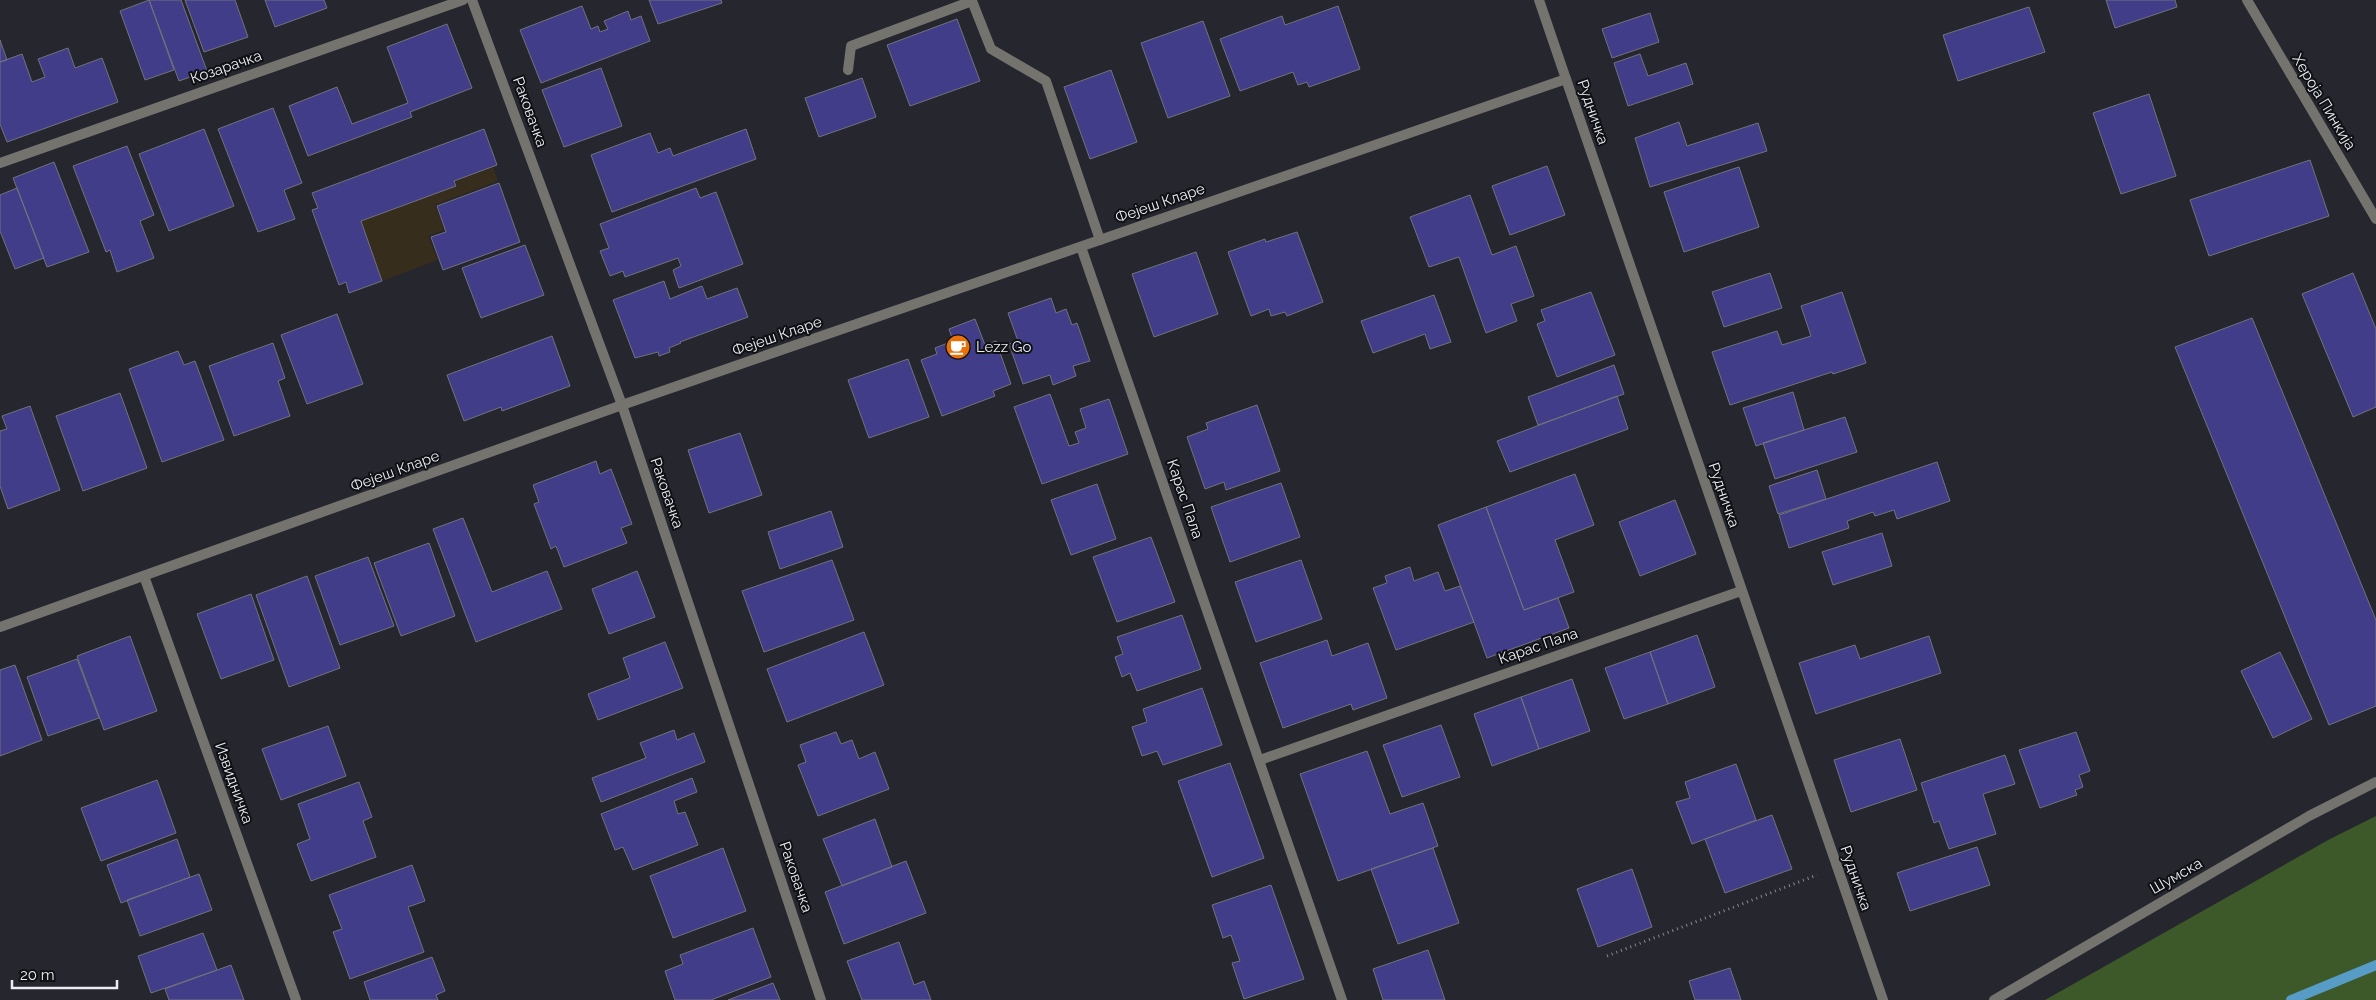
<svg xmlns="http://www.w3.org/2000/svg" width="2376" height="1000" viewBox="0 0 2376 1000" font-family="Raleway,sans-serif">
  <rect width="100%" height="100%" fill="#26262f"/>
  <path fill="#362d1d" d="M493 167 498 181 435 205 444 230 428 236 438 260 382 281 361 221 457 185 456 181Z"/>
  <path fill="#3d5929" d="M2376 816V1000H2045L2330 839Z"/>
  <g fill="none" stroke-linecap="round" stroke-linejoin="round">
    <path stroke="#569cc6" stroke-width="10" d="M2291 1000 2376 965"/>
  </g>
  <path fill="#423d88" stroke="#71727d" d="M149 0 174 70 145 80 120 11Z
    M149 0H181L207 71 179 81Z
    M185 0H235L248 37 204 52Z
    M265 0H324L327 8 275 27Z
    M649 0H721L722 3 658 24Z
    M2106 0H2175L2177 7 2115 28Z
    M582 6 591 29 598 26 600 32 608 29 604 21 628 11 631 20 641 16 650 41 541 83 520 30Z
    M1338 6 1360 69 1309 87 1307 82 1298 85 1293 72 1240 91 1220 39 1282 16 1285 25Z
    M2029 7 2045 52 1958 81 1943 35Z
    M1650 13 1659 42 1612 58 1602 29Z
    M957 19 980 81 910 106 887 45Z
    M1203 21 1230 96 1168 118 1141 43Z
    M447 24 472 88 410 112 412 117 308 156 289 106 337 87 352 124 408 103 387 47Z
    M0 40 7 60 0 62Z
    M68 48 75 68 102 58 118 102 7 142 0 124V62L22 54 32 82 45 77 38 59Z
    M1640 54 1648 76 1686 63 1693 84 1628 106 1614 63Z
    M601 68 622 126 564 147 542 90Z
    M1111 70 1137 142 1090 159 1064 87Z
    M862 78 876 117 819 137 805 98Z
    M2149 94 2176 176 2121 194 2093 113Z
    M273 108 302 183 284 190 295 219 258 232 218 129Z
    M1679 122 1687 146 1758 123 1767 151 1650 187 1635 138Z
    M204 129 234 206 169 231 139 154Z
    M484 129 497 165 454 181 456 186 361 221 382 281 349 293 346 282 339 285 312 210 318 208 312 193Z
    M746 129 756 159 612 212 591 155 650 133 658 153 670 148 673 156Z
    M127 146 154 215 140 221 154 258 117 272 110 250 106 252 73 166Z
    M2310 160 2329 216 2209 256 2190 200Z
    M54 162 89 252 47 267 13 178Z
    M1547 166 1565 215 1510 235 1492 186Z
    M1739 167 1759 227 1684 252 1664 192Z
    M499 183 520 242 443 270 431 237 446 232 437 206Z
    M17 188 44 258 15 269 0 231V195Z
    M696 188 700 198 716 192 743 264 679 288 673 270 681 266 678 258 625 277 623 271 610 276 600 251 609 248 600 224Z
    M1470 195 1492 255 1516 246 1534 296 1511 304 1517 321 1486 333 1459 257 1429 267 1410 217Z
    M1297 232 1323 302 1287 316 1285 312 1271 316 1269 309 1251 316 1228 252 1265 239 1266 242Z
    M525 245 544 295 481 318 462 268Z
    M1196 252 1218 314 1154 337 1132 274Z
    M1770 273 1782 308 1724 327 1712 292Z
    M2353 273 2376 329V407L2353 417 2302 294Z
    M664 281 670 299 702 286 707 299 737 288 748 317 680 342 681 343 669 348 670 352 659 356 658 352 635 358 613 300Z
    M1591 292 1615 355 1557 377 1537 324 1545 321 1541 310Z
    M1842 292 1866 363 1833 374 1832 372 1730 405 1712 352 1777 331 1782 345 1811 336 1801 306Z
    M1434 295 1451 342 1430 349 1425 334 1373 353 1361 321Z
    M1051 298 1056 313 1066 309 1072 325 1077 323 1090 361 1073 366 1076 376 1053 385 1050 375 1023 384 1009 344 1018 341 1008 313Z
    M337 314 363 384 307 404 281 335Z
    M2252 318 2376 620V706L2329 725 2175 347Z
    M975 319 985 345 996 341 1011 384 993 391 995 396 942 416 921 360 937 354 935 348 953 341 949 329Z
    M552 336 570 386 502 411 501 407 464 421 447 375Z
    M273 343 285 378 278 381 290 416 234 436 209 366Z
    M178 351 184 365 195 361 224 440 162 462 129 369Z
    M908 359 929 417 869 438 848 380Z
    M1614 365 1624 394 1538 425 1528 397Z
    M1793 392 1804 430 1756 446 1743 408Z
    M120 393 147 468 83 491 56 416Z
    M1050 394 1069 446 1079 443 1075 432 1086 428 1080 409 1109 399 1128 454 1042 484 1014 407Z
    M1617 396 1628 429 1510 472 1497 441Z
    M1257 405 1280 471 1226 490 1224 482 1205 489 1187 437 1208 429 1206 423Z
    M30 406 60 490 8 509 0 486V431L7 429 2 416Z
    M1845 417 1857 452 1775 479 1763 443Z
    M740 433 762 495 709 513 688 450Z
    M596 461 600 474 611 469 632 524 621 528 627 543 564 567 556 546 551 549 534 504 539 502 533 485Z
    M1937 462 1950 501 1897 519 1894 510 1875 516 1873 512 1847 521 1849 528 1789 548 1779 515Z
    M1817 470 1826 499 1778 514 1769 486Z
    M1575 474 1594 525 1555 540 1574 592 1524 610 1486 507Z
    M1281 483 1300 537 1230 562 1211 507Z
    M1097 484 1116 539 1071 555 1051 500Z
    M1675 500 1696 554 1640 576 1619 522Z
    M1486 507 1524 610 1558 598 1569 628 1487 658 1438 525Z
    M831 511 843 547 780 569 768 532Z
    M463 518 492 592 547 571 562 609 476 642 433 529Z
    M1882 533 1892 566 1833 585 1822 552Z
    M1151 537 1175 602 1117 622 1093 557Z
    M429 543 455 616 401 636 374 563Z
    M368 557 394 626 340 645 315 576Z
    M832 560 854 620 764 652 742 591Z
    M1301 560 1322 619 1256 642 1235 582Z
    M1410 567 1414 581 1438 572 1445 591 1460 586 1474 622 1396 650 1373 588 1387 583 1385 576Z
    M637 571 655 617 609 634 592 589Z
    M307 576 340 668 289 687 256 595Z
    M251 594 274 660 221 679 197 614Z
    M1182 615 1201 669 1137 691 1130 673 1122 677 1115 657 1123 654 1117 637Z
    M864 632 884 685 787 722 767 669Z
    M1697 635 1715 687 1668 704 1650 652Z
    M130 636 157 711 104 730 77 656Z
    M1929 636 1941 673 1816 714 1799 663 1855 645 1860 659Z
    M1327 640 1332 656 1368 643 1387 698 1353 710 1351 704 1283 728 1260 663Z
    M665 642 683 688 598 720 588 694 630 678 623 658Z
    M1650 652 1668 704 1624 719 1605 668Z
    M2280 652 2312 719 2273 738 2241 671Z
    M77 659 99 718 48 736 27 677Z
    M15 665 42 740 0 756V670Z
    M1572 679 1590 731 1539 749 1521 697Z
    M1202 688 1222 745 1163 765 1157 751 1142 756 1132 727 1147 722 1143 709Z
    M1521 697 1539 749 1492 766 1474 714Z
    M1441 725 1460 777 1402 797 1383 745Z
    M328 726 346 776 281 800 262 749Z
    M674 730 677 740 694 733 705 762 601 802 592 778 646 758 640 743Z
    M836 732 841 744 852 740 859 759 875 752 889 789 818 816 798 765 806 762 800 745Z
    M2076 732 2090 771 2079 775 2083 787 2075 790 2077 795 2040 808 2019 750Z
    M1900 739 1917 790 1851 812 1834 760Z
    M1367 751 1390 814 1423 803 1438 846 1338 881 1300 774Z
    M2005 755 2015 784 1983 794 1996 834 1949 849 1939 821 1934 823 1921 783Z
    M1230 763 1264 858 1212 877 1178 781Z
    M1736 764 1756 820 1692 844 1676 802 1690 798 1685 782Z
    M692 778 697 792 674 801 678 814 685 812 698 845 633 870 623 847 615 850 601 814Z
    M157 780 176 833 101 861 81 808Z
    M359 782 372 817 363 821 376 857 311 881 297 844 310 839 298 804Z
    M1772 815 1792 869 1725 893 1705 839Z
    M875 819 892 867 842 886 823 839Z
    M177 839 190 877 121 903 107 865Z
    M1977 847 1990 885 1910 911 1897 873Z
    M723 848 746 911 673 938 650 876Z
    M1433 848 1459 923 1398 944 1371 869Z
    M906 861 926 913 844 944 825 892Z
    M412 865 425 901 408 907 424 952 350 979 333 932 342 929 329 895Z
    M1632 869 1652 927 1598 947 1577 889Z
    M199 874 212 910 140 936 127 900Z
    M1271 885 1304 979 1244 999 1232 963 1240 961 1231 935 1223 938 1212 905Z
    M753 928 771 977 711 1000H675L665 971 683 964 680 955Z
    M203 933 217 970 151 993 138 956Z
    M899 942 914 985 924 981 931 1000H862L847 961Z
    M1428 950 1445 1000H1383L1373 969Z
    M432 957 445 991 436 995 438 1000H370L364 982Z
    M231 965 244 1000H169L165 989Z
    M1730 968 1741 1000H1695L1689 981Z
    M773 983 780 1000H728Z"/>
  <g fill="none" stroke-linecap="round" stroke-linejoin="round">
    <path stroke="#888890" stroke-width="3" stroke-dasharray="1 4" stroke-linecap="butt" d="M1607 956 1817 875"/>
    <path stroke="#75736e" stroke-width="10" d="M2247 0 2376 219
      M848 70 851 46 972 1 991 49 1046 81 1100 240"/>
    <path stroke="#75736e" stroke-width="10" d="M472 0 622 405 821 1000
      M1566 79 1883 1000
      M0 163 463 0
      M1081 247 1342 1000
      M144 576 296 1000
      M1260 760 1741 591
      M1994 1000 2309 816 2376 782"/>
    <path stroke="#75736e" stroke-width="10" d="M0 627 622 405 1566 79 1539 0"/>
  </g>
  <defs>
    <symbol id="cafe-disc" viewBox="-11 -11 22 22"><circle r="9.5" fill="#e8710a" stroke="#0f1014"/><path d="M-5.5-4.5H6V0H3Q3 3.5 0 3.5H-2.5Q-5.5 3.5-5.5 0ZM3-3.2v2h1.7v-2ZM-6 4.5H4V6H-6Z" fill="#fff"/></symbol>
  </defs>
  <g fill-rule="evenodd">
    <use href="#cafe-disc" x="944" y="333" width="28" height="28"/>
  </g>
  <g text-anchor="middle" stroke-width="4" stroke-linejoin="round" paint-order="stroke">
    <g font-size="15" fill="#ecedf3" stroke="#0f1014">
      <text transform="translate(226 67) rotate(-19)" y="5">Козарачка</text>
      <text transform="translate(2324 102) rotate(59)" y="5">Хероја Пинкија</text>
      <text transform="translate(530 112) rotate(70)" y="5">Раковачка</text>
      <text transform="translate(1593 112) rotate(71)" y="5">Рудничка</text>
      <text transform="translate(1160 203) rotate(-19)" y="5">Фејеш Кларе</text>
      <text transform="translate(777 336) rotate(-19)" y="5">Фејеш Кларе</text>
      <text transform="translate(395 471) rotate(-20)" y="5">Фејеш Кларе</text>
      <text transform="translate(667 493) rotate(71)" y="5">Раковачка</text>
      <text transform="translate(1724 495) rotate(71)" y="5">Рудничка</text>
      <text transform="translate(1185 499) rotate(71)" y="5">Карас Пала</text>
      <text transform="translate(1538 646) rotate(-19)" y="5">Карас Пала</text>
      <text transform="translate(234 783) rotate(70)" y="5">Извидничка</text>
      <text transform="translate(2176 876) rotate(-30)" y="5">Шумска</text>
      <text transform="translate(796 877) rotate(71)" y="5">Раковачка</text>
      <text transform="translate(1856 878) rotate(71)" y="5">Рудничка</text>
    </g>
    <g font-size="15" fill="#ecedf3" stroke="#0f1014" text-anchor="start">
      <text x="976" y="352">Lezz Go</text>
    </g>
  </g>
  <path d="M12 980v8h105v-8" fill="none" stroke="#ecedf3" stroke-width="2.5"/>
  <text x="20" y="980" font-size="15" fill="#ecedf3" stroke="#0f1014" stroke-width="4" paint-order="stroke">20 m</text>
</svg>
